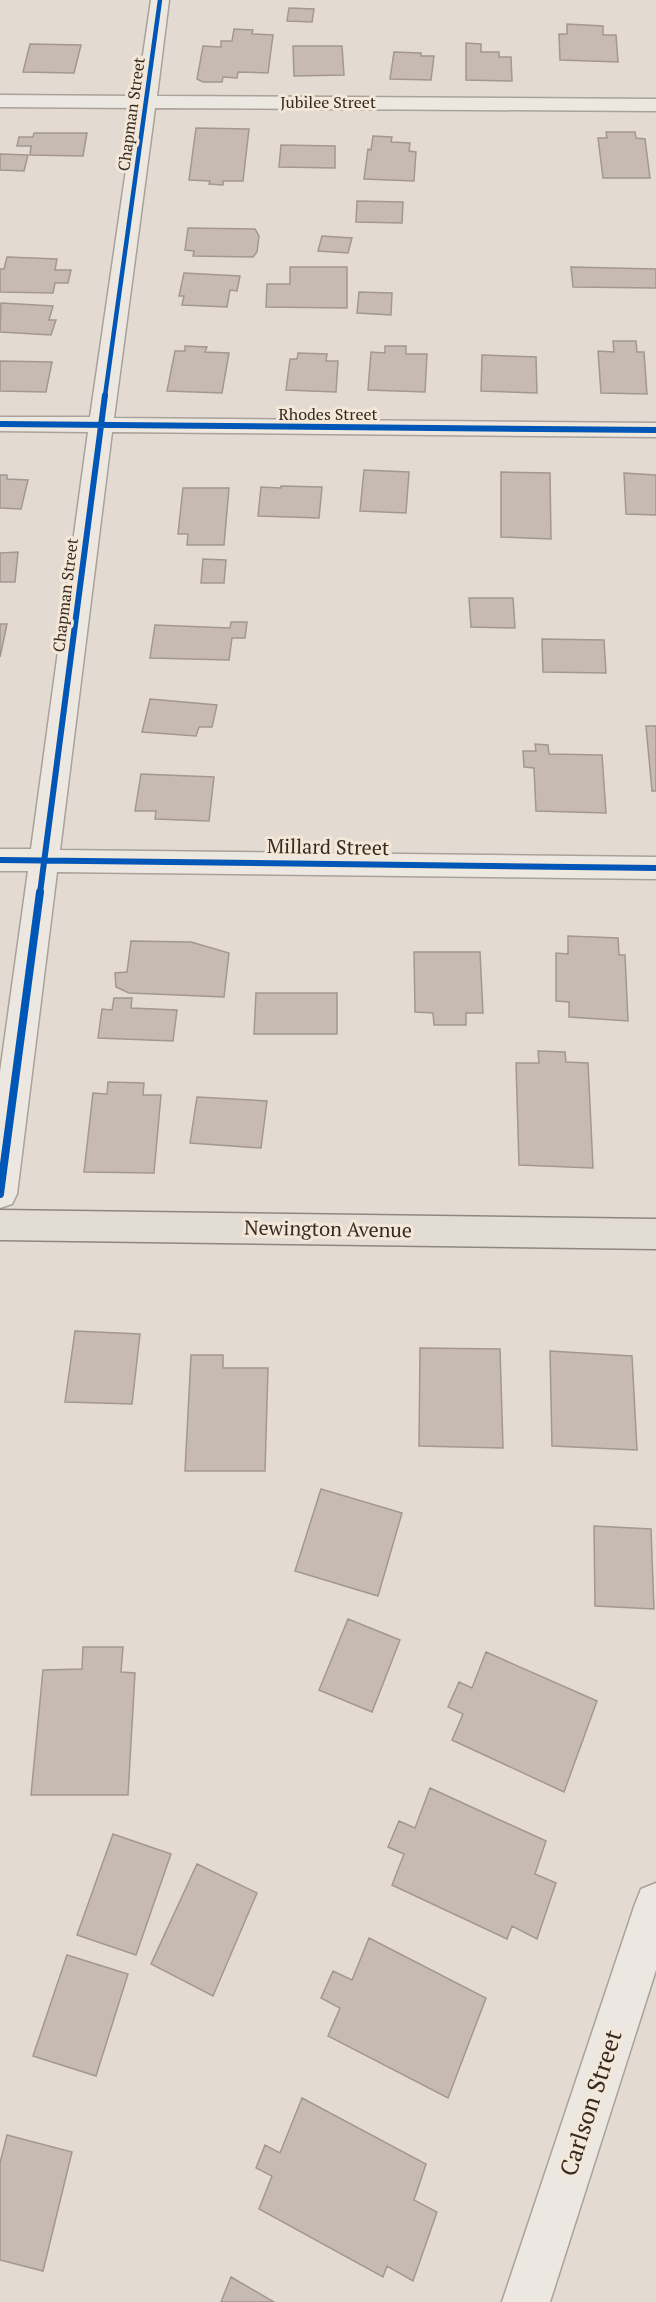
<svg xmlns="http://www.w3.org/2000/svg" width="656" height="2302" viewBox="0 0 656 2302" font-family="'PT Serif',serif">
  <rect width="100%" height="100%" fill="#e3dbd2"/>
  <path fill="#c7bab2" stroke="#a39791" stroke-width="1.5" d="M289 8 314 9 312 22 287 21Z
    M567 24 603 26V35H616L618 62 560 60 559 34H567Z
    M234 29 253 30 252 34 273 35 268 73 238 72 237 78 223 77 222 82H203L197 79 203 46 221 47V41H232Z
    M466 43 481 44V52H499V57H511L512 81 466 80Z
    M30 44 81 45 74 73 23 72Z
    M293 46H342L344 75 294 76Z
    M394 52 421 53V56H434L431 80 390 79Z
    M196 128 249 129 243 181H223V185L209 184 210 181 189 180Z
    M606 132H635L636 138 645 139 650 178H603L598 138H607Z
    M34 133H87L83 156 30 155 31 146H17L19 137H33Z
    M373 136 392 137 391 142 410 143 409 151 416 152 414 181 364 179 368 149 371 150Z
    M281 145 335 146V168L279 167Z
    M0 154 28 155 24 171 0 170Z
    M357 201 403 202 402 223 356 222Z
    M188 228 255 229 259 236 257 252 253 257 193 256 194 251 185 250Z
    M322 236 352 238 348 253 318 251Z
    M7 257 57 259 55 270H71L68 283H55L53 293 0 292V269H4Z
    M290 267H347V308L266 307 267 284H290Z
    M571 267 656 269V288L573 287Z
    M184 273 240 276 237 291 230 290 227 307 182 305 184 296H179Z
    M359 292 392 293 391 315 357 313Z
    M1 303 53 306 49 320H56L51 335 0 332Z
    M613 341H636L637 352H644L647 394 601 393 598 351 614 352Z
    M185 346 207 347 205 352 229 353 222 393 167 391 175 351H185Z
    M385 346H406V354H427L425 392 368 390 371 352 385 353Z
    M298 353 327 354 326 361H338L336 392 286 390 290 359H297Z
    M482 355 536 357 537 393 481 391Z
    M0 361 52 362 46 392 0 391Z
    M364 470 409 472 406 513 360 511Z
    M501 472 550 473 551 539 501 537Z
    M624 473 656 475V515L626 514Z
    M0 475H7V479L28 480 21 509 0 508Z
    M281 486 322 487 319 518 258 516 261 487 281 488Z
    M183 488H229L224 545H187L188 534H178Z
    M18 552 15 582H0V553Z
    M203 559 226 560 224 583H201Z
    M469 598H513L515 628 471 627Z
    M231 622H247L245 638H232L229 660 150 658 155 625 230 628Z
    M0 624H7L0 657Z
    M542 639 604 640 606 673 543 672Z
    M150 699 217 705 212 727H199L196 736 142 732Z
    M646 726H656V791H652Z
    M535 744 548 745 549 754 602 755 606 813 536 811 534 768 524 767 523 751H536Z
    M141 774 214 777 209 821 155 819 156 811H135Z
    M568 936 618 938 619 955H625L628 1021 569 1017V1002L556 1001V953L568 954Z
    M131 941 191 942 229 953 224 997 129 993 116 987 115 973 127 972Z
    M414 952H480L483 1013H466V1025H434L433 1013 415 1012Z
    M256 993H337V1034H254Z
    M114 998H132L131 1008 177 1010 173 1041 98 1038 102 1009 112 1010Z
    M538 1051 565 1052 566 1062 588 1063 593 1168 519 1165 516 1063H539Z
    M108 1082 144 1083 143 1095H161L154 1173 84 1172 93 1093 107 1094Z
    M197 1097 267 1101 261 1148 190 1143Z
    M75 1331 140 1334 132 1404 65 1402Z
    M420 1348 500 1349 503 1448 419 1446Z
    M550 1351 632 1356 637 1450 552 1446Z
    M191 1355H223V1368H268L265 1471H185Z
    M321 1489 402 1513 378 1596 295 1571Z
    M594 1526 651 1529 654 1609 595 1606Z
    M348 1619 400 1640 372 1712 319 1690Z
    M83 1647H123L121 1672 135 1673 128 1795H31L43 1670 82 1669Z
    M486 1652 597 1701 564 1792 452 1740 463 1714 448 1707 459 1682 472 1688Z
    M430 1788 546 1841 535 1874 556 1883 537 1939 512 1926 507 1939 392 1885 404 1854 388 1847 399 1821 415 1828Z
    M113 1834 171 1854 136 1955 77 1935Z
    M197 1864 257 1893 213 1996 151 1964Z
    M369 1938 486 1998 448 2098 328 2036 340 2008 321 1998 333 1971 352 1980Z
    M67 1955 128 1974 96 2076 33 2056Z
    M302 2098 426 2164 414 2200 437 2212 413 2281 387 2266 383 2277 259 2209 272 2176 256 2168 265 2145 280 2153Z
    M7 2135 72 2152 43 2271 0 2260V2163Z
    M231 2277 274 2302H221Z"/>
  <g fill="none" stroke-linecap="round" stroke-linejoin="round">
    <defs>
      <path id="minor" d="M151 0H169L157 96 656 99V111L155 108 114 418 656 423V437L112 432 60 850 656 857V879L57 872 17 1194 12 1204 0 1208V1072L28 871H0V849H31L88 432 0 431V417H90L135 108 0 107V95L137 96Z
        M656 1883V1970L550 2302H502L635 1904 641 1889Z"/>
      <path id="major" d="M0 1210 656 1219V1249L0 1240Z"/>
    </defs>
    <use href="#minor" stroke="#a9a19a" stroke-width="3"/>
    <use href="#major" stroke="#8e8781" stroke-width="3"/>
    <use href="#minor" fill="#ece8e1" fill-rule="evenodd"/>
    <use href="#major" fill="#e3dcd4" fill-rule="evenodd"/>
    <defs>
      <path id="cycleway-far2" d="M105 396 160 0"/>
      <path id="cycleway-far1" d="M0 424 656 430
        M0 860 656 868
        M40 893 105 395"/>
      <path id="cycleway" d="M0 1194 40 892"/>
    </defs>
    <use href="#cycleway-far2" stroke="#f3e8d8" stroke-width="7"/>
    <use href="#cycleway-far1" stroke="#f3e8d8" stroke-width="9"/>
    <use href="#cycleway" stroke="#f3e8d8" stroke-width="11"/>
    <use href="#cycleway-far2" stroke="#0057b8" stroke-width="4.5"/>
    <use href="#cycleway-far1" stroke="#0057b8" stroke-width="6"/>
    <use href="#cycleway" stroke="#0057b8" stroke-width="8"/>
  </g>
  <g text-anchor="middle" stroke-width="6" stroke-linejoin="round" paint-order="stroke">
    <g font-size="16" fill="#372922" stroke="#f3e8d8">
      <text x="328" y="108">Jubilee Street</text>
      <text transform="translate(131 114) rotate(-82)" y="6">Chapman Street</text>
      <text x="328" y="420">Rhodes Street</text>
      <text transform="translate(65 595) rotate(-83)" y="6">Chapman Street</text>
    </g>
    <g font-size="20" fill="#372922" stroke="#f3e8d8">
      <text transform="translate(328 847) rotate(1)" y="7">Millard Street</text>
      <text transform="translate(328 1229) rotate(1)" y="7">Newington Avenue</text>
    </g>
    <g font-size="24" fill="#372922" stroke="#f3e8d8">
      <text transform="translate(591 2103) rotate(-72)" y="8">Carlson Street</text>
    </g>
  </g>
</svg>
